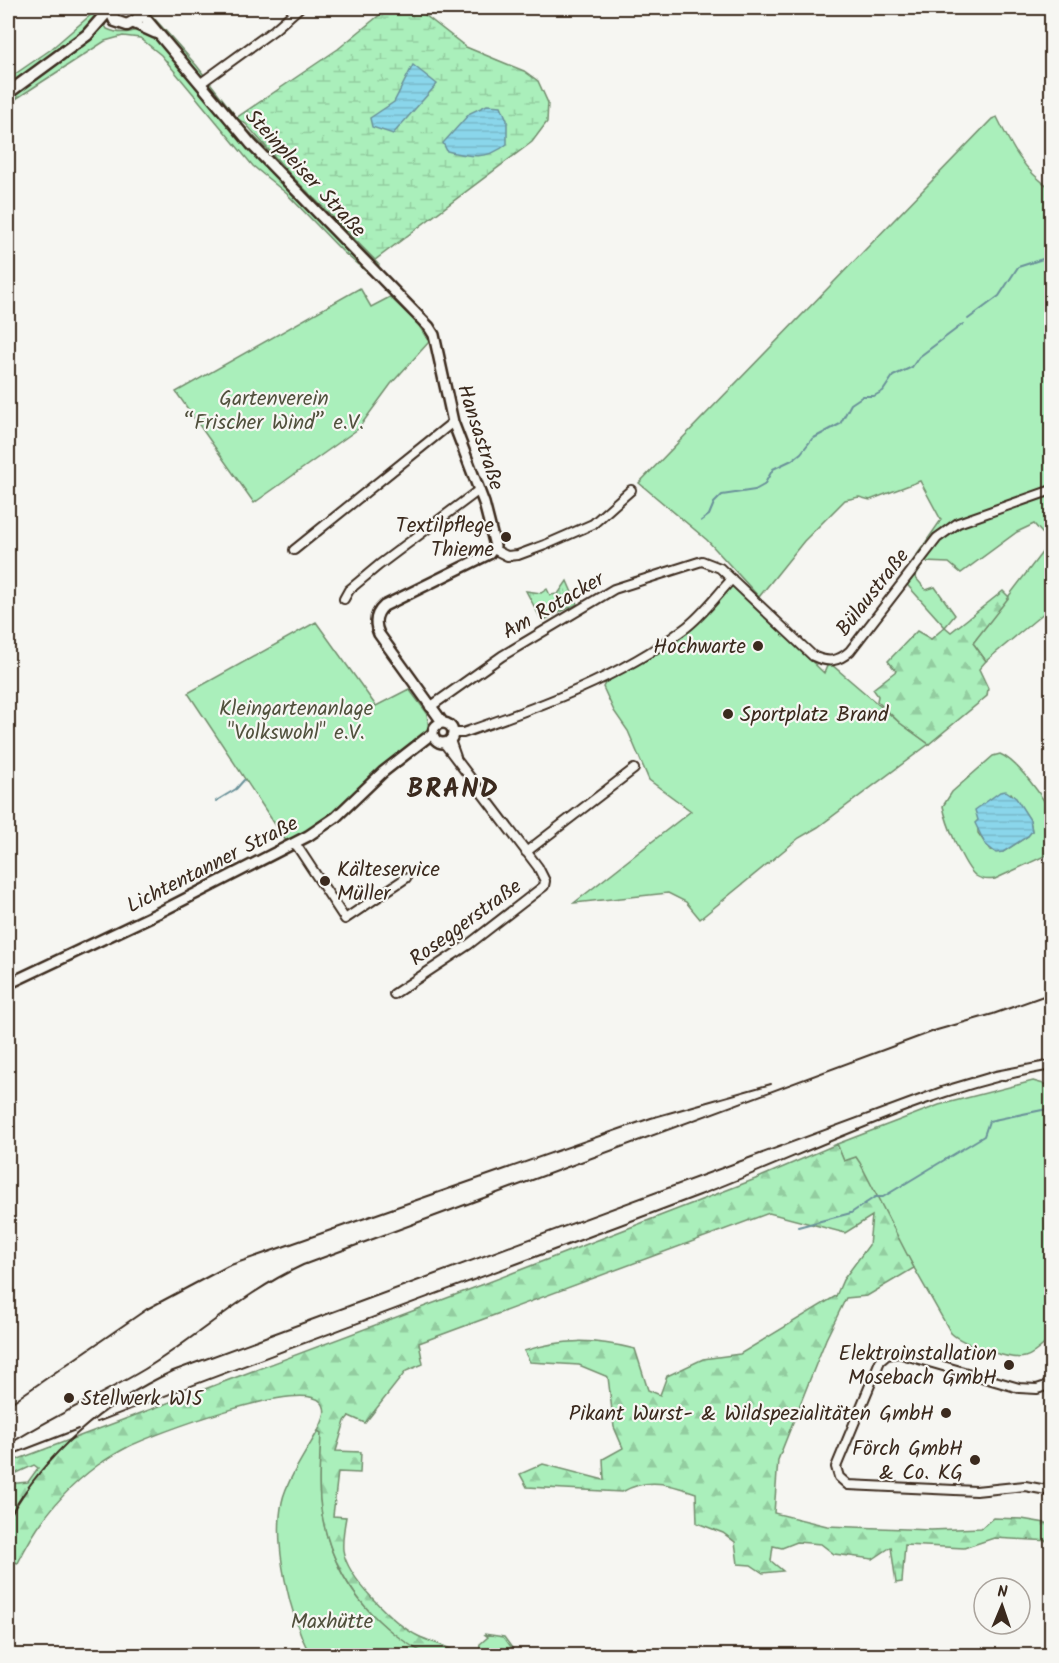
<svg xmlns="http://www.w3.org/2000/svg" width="1059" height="1663" viewBox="0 0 1059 1663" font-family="Kalam,sans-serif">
  <defs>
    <pattern id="forest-firs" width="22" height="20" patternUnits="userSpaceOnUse" patternTransform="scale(1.5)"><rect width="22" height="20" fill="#aaefbb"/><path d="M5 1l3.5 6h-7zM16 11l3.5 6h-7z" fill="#93cda0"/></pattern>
    <pattern id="wetland-marsh" width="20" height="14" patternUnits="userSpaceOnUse" patternTransform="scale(1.5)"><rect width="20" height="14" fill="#aaefbb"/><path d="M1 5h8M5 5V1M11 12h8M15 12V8" fill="none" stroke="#93cda0"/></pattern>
    <pattern id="park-tufts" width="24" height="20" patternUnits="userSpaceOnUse" patternTransform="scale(1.5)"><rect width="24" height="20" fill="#aaefbb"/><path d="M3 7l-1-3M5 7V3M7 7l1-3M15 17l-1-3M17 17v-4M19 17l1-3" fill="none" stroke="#93cda0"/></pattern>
    <pattern id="water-rules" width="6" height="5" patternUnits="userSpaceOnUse" patternTransform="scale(1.5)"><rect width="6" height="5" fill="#8ad6eb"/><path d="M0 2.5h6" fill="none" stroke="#78b8c9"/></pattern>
  </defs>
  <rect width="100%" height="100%" fill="#f6f6f2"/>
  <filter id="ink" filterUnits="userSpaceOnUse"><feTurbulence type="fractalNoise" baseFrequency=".0167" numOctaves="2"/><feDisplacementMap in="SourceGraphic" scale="12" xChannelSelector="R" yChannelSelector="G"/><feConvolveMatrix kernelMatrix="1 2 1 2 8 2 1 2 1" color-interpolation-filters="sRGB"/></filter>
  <g filter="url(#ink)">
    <path fill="#aaefbb" stroke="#728c6c" stroke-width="1.5" fill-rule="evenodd" d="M95 8H107L100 18 107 29C122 36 139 32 151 23L146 18 145 8 197 66 242 124 379 265 370 275 343 252 287 194 253 166 161 55 140 38 123 36 105 41 8 104V79L50 50 94 12Z
      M997 117C1010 144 1024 172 1051 188V607L986 661 973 643 1050 542 1034 524 1017 532 961 573 949 563 924 562 915 577 926 590 935 587 955 615 945 627 901 578 941 520 920 481 870 500 859 497 845 500 804 541 759 597 707 540 639 483 992 119Z
      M360 288 371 307 390 297 418 324 429 342 391 384 358 429 254 503 176 392Z
      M732 584 824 673 828 664 832 665 900 723 929 744 818 827 799 838 700 919 686 902 668 893 574 903 691 811 649 780 628 731 614 711 603 687 607 680 692 627Z
      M316 622 376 706 409 689 427 713 429 732 336 816 288 844 188 693Z
      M1000 754C1017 761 1045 798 1051 815 1055 825 1051 842 1051 853L995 879C989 880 982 880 976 876 963 866 946 822 943 806L952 792 993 756ZM1011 793 1030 820 1032 831 1028 836 1003 852 990 850 978 833V820Z
      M1033 1081 1051 1086V1338C1044 1344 1034 1355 1025 1357 1010 1361 961 1343 951 1333L888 1222 859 1163 856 1158 844 1162 837 1144 939 1105Z
      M318 1431 321 1433C321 1454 318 1477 320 1498 327 1571 366 1624 431 1655H310C290 1616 273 1546 282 1502 286 1482 307 1450 318 1431Z
      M484 1634 504 1637 517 1655 479 1654 480 1644 488 1637Z"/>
    <path fill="url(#forest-firs)" stroke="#728c6c" stroke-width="1.5" d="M1003 591 1009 597 973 643 986 661 979 669 988 688 987 696 929 744 900 723 877 701 878 696 873 689 896 671 888 661 917 631 931 639 945 627 951 632Z
      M837 1144 844 1161 856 1157 860 1163 914 1268 867 1296 846 1298 826 1339 778 1460 774 1513 827 1526 931 1530 981 1528 993 1518 1022 1519 1051 1524V1541L994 1538 964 1548 905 1545 902 1582 896 1583 891 1547 873 1559 834 1554 821 1544 797 1542 782 1548 773 1546 771 1561 783 1571 763 1573 751 1565 738 1564 735 1542 723 1533 697 1523 696 1493C669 1484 648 1477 622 1492L527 1487 520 1474 543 1464 604 1480 603 1459 623 1448 614 1427 608 1377 579 1365 530 1362 524 1351C564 1338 593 1339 635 1349L648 1390 660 1395 667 1376 703 1359 740 1354 836 1296 843 1280 869 1245 872 1216 845 1233 769 1213 419 1343 423 1364 406 1371 365 1423 349 1416 345 1421 336 1451 361 1452 360 1473 338 1472 333 1516 346 1517C344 1528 342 1539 343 1550 347 1578 394 1624 418 1636 432 1643 449 1646 461 1655 452 1656 442 1657 433 1656 422 1654 410 1645 401 1639 359 1609 331 1566 322 1515 317 1488 320 1460 321 1433L318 1431C322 1423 329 1410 321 1402 300 1379 153 1434 126 1448 116 1453 107 1459 98 1465 62 1491 37 1523 18 1563L8 1560V1484L28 1482 38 1468 34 1465 8 1477V1463L471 1289 758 1178Z"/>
    <path fill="url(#wetland-marsh)" stroke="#728c6c" stroke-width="1.5" d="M388 8H416L466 47 524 71 538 81 548 103 547 122 532 142 375 260 289 173 246 124 236 118 338 49Z"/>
    <path fill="url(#park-tufts)" stroke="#728c6c" stroke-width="1.5" d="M567 581 577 604 542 621 526 591 541 593 547 589 550 595 558 594Z"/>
    <path fill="url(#water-rules)" stroke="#6a9199" stroke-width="1.5" d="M413 65 437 84 393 134 372 127 370 118 394 102Z
      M487 105 501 106 507 120V144C488 160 470 157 447 151L443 143 470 113Z
      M1006 791 1016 798 1030 820 1032 831 1028 836 1003 852 996 853 985 844 975 823 978 820 975 810 1000 792Z"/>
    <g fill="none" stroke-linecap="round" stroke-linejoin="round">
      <path stroke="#6a9199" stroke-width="2" d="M968 319 999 296 1018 267 1052 256
        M701 521 709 515 714 503 722 495 755 490 764 485 773 469 792 460 801 453 812 439 840 424 851 404 863 396H874L883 391 893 376 912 367 919 357 963 324
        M216 801 236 789 244 780
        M798 1227 851 1213 875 1197H883L984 1136 989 1121 1052 1108"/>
      <defs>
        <path id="minor" d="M201 83 274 30 299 8
          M294 550 453 422
          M495 550 507 556 518 555 545 545 593 524 631 490
          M344 599 349 590 379 565 479 490
          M430 707 502 656 614 589 702 561 720 568 813 656C828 663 838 662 850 651L937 538 958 523 1052 490
          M453 733H463C539 707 619 678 684 629 702 616 717 595 732 579
          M450 740 456 757
          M295 843 345 919 406 878
          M526 852 634 769
          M394 994 468 945 544 886 545 881 538 867 444 743
          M1052 1384 1037 1389 1019 1388 898 1353 887 1355 880 1361 836 1467 839 1477 848 1485 976 1491 1025 1486 1052 1491"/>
        <path id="tertiary" d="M141 13 251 144 429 327 434 335 453 422 484 503 495 546 489 554 384 606C375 614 374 623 379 634L443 723
          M133 23 155 33
          M433 733a10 10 0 1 1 20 0a10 10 0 1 1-20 0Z
          M8 984 158 913 308 836 336 817 383 772 433 733"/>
        <path id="secondary" d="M109 8 115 21 127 25 138 19 141 8
          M8 93 87 35 109 10"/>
      </defs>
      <use href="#minor" stroke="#3b2a1e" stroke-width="12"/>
      <use href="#tertiary" stroke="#3b2a1e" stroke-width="14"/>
      <use href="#secondary" stroke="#3b2a1e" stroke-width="15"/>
      <use href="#minor" stroke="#f6f6f2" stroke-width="8"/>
      <use href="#tertiary" stroke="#f6f6f2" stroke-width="9"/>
      <use href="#secondary" stroke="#f6f6f2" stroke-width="10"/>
      <path stroke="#3b2a1e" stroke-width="2" d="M8 1405 147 1309 228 1266 651 1118 771 1084
        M97 1422C298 1344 500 1271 700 1195 816 1150 929 1091 1052 1070
        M8 1445C52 1416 100 1396 145 1369 199 1336 244 1292 303 1265L937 1030 993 1014 1052 993
        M8 1456 78 1429
        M8 1519C45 1453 104 1403 173 1371L941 1087 995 1071 1052 1060"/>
    </g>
  </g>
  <g fill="#3b2a1e" stroke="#f6f6f2" stroke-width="2">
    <circle cx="506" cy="537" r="6"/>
    <circle cx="758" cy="646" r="6"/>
    <circle cx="728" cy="714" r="6"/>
    <circle cx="325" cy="881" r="6"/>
    <circle cx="1009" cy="1365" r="6"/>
    <circle cx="69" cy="1398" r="6"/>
    <circle cx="946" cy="1413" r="6"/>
    <circle cx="975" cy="1460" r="6"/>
  </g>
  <g text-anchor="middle" stroke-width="4.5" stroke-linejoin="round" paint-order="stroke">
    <g font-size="21" fill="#3b2a1e" stroke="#f6f6f2">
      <text transform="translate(306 173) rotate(47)" y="7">Steinpleiser Straße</text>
      <text transform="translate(481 437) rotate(72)" y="7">Hansastraße</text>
      <text transform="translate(872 592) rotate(-52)" y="7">Bülaustraße</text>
      <text transform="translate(553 605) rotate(-30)" y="7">Am Rotacker</text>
      <text transform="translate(212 864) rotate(-27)" y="7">Lichtentanner Straße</text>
      <text transform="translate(465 922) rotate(-36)" y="7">Roseggerstraße</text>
    </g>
    <g font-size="21" fill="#51513d" stroke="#f6f6f2">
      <text x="274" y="405">Gartenverein<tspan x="274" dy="24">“Frischer Wind” e.V.</tspan></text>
      <text x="296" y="715">Kleingartenanlage<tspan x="296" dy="24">"Volkswohl" e.V.</tspan></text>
      <text x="332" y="1628">Maxhütte</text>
    </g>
    <g font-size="21" fill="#3b2a1e" stroke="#f6f6f2" text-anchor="end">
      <text x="494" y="532">Textilpflege<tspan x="494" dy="24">Thieme</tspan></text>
      <text x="746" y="653">Hochwarte</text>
      <text x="740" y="721" text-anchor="start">Sportplatz Brand</text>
      <text x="337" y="876" text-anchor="start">Kälteservice<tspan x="337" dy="24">Müller</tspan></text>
      <text x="997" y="1360">Elektroinstallation<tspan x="997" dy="24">Mosebach GmbH</tspan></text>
      <text x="81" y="1405" text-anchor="start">Stellwerk W15</text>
      <text x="934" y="1420">Pikant Wurst- &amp; Wildspezialitäten GmbH</text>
      <text x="963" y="1455">Förch GmbH<tspan x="963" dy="24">&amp; Co. KG</tspan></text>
    </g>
    <g font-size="27" font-weight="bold" letter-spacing="1.5" fill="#3b2a1e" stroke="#f6f6f2">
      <text x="453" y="797">BRAND</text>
    </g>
  </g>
  <rect width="1059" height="1663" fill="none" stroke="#f6f6f2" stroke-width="30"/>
  <rect x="15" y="15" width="1029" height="1633" fill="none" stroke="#3b2a1e" stroke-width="2" filter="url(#ink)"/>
  <g transform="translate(1002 1606) rotate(2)"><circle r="28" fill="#f6f6f2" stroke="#aba49d" stroke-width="1.5"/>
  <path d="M0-4.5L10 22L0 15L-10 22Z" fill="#3b2a1e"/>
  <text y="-9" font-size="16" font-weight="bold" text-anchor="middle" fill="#3b2a1e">N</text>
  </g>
</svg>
